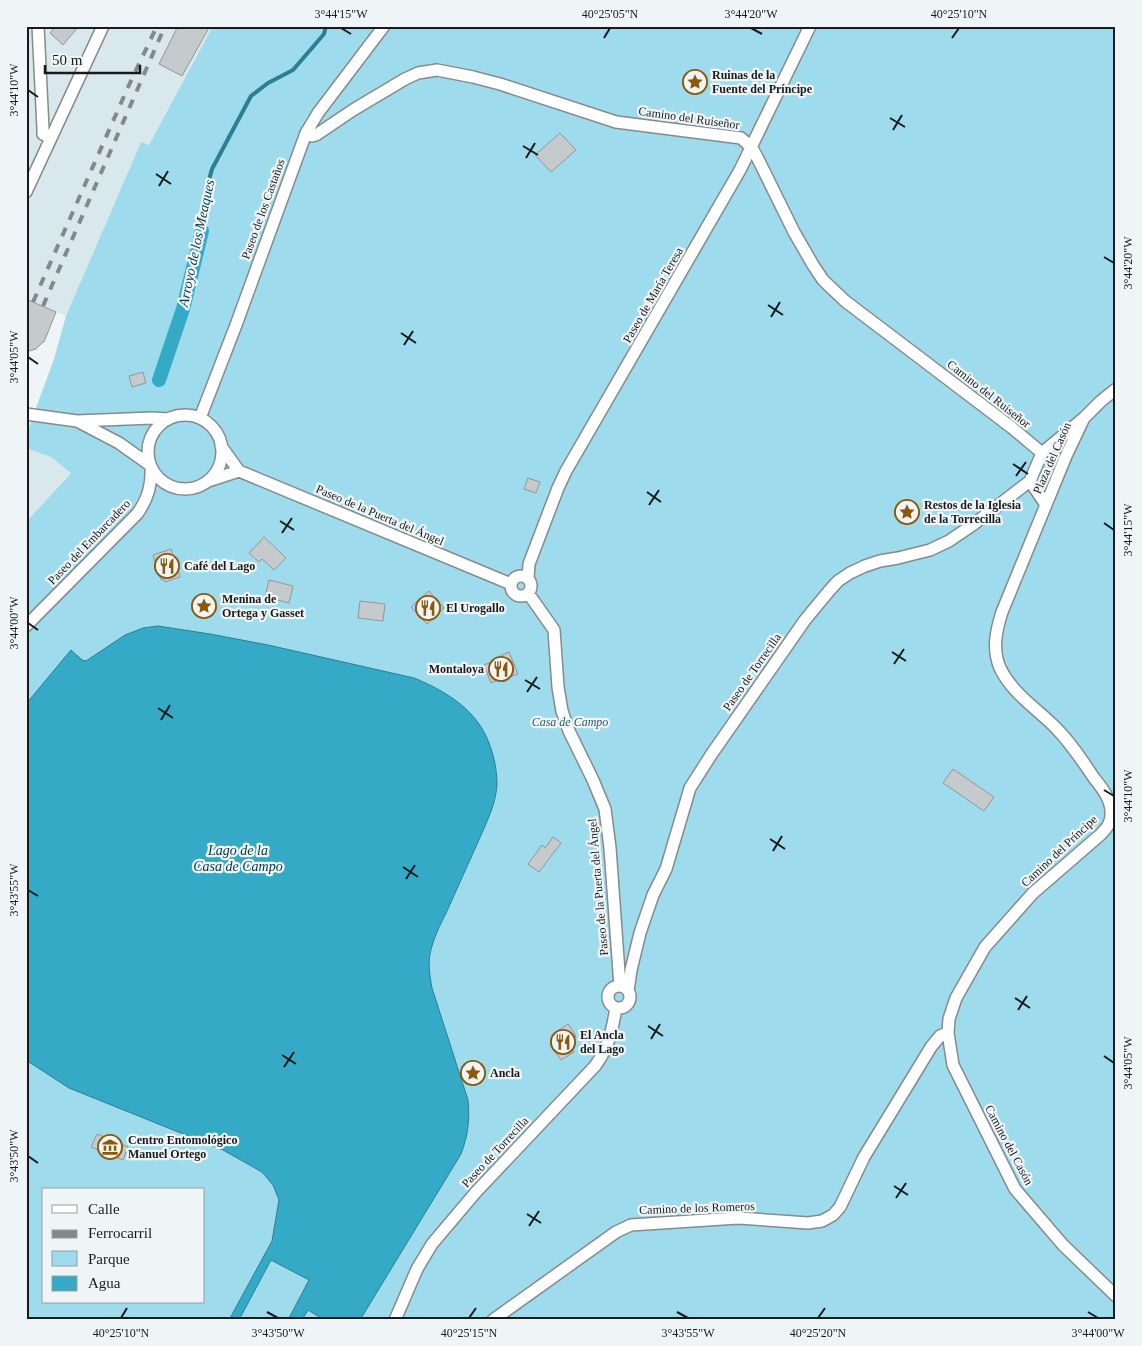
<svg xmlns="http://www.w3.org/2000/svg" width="1142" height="1346" viewBox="0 0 1142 1346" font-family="Georgia,serif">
  <rect width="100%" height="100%" fill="#eff5f7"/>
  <path fill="#d9e8ec" d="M26 26H213L149 145 141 142 66 316 26 299Z
    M26 448 51 457 71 472 26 522Z"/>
  <path fill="#9edbed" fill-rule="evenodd" d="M213 26H1116V1320H26V522L71 473 51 457 26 448V435L54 359 66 316 141 142 149 145ZM44 1190H204V1302H44Z"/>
  <path fill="#35aac6" stroke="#2c7f93" d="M158 626 210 634 268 645 414 678C446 691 477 710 489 743 494 756 497 770 497 784 496 805 486 823 478 842 468 865 457 888 447 911 440 925 433 939 430 954 428 965 430 977 432 988L468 1100C470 1119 468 1136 461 1154L360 1320H324L308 1310 302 1320H288L309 1280 271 1260 240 1318 242 1320H229L272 1241 279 1200 273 1185 262 1172 223 1150 69 1088 26 1060V704L71 650 82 660 86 661 125 635 143 628Z"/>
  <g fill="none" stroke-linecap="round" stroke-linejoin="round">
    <path stroke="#2c7f93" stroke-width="4" d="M202 231 207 187 212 169 251 96 268 83 293 70 324 34 326 26"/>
    <path stroke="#35aac6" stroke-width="14" d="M159 380 183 309 202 231"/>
  </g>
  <path fill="#c5cbcd" stroke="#919798" d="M56 26H79L63 45 50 33Z
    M178 26H210L182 76 159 64Z
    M560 133 576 150 551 172 535 155Z
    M26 299 56 312 44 342H43L36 349 26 352Z
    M143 372 146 383 132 387 129 376Z
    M528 478 540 482 536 493 524 489Z
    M264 537 286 558 274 570 262 559 259 562 249 553Z
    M171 549 180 577 165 582 164 579 161 580 153 555Z
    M269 580 293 586 289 603 265 597Z
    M429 591 444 608 427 624 411 607Z
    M360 601 385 604 383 621 358 618Z
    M509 652 518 674 509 677 508 675 491 683 484 665 501 658 500 656Z
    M953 769 994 797 984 811 943 783Z
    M553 837 561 843 539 872 528 864 542 845 545 848Z
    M568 1024 576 1036 570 1040 574 1045 571 1047 574 1052 561 1060 552 1047 556 1044 552 1039 558 1035 556 1032Z
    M97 1134 128 1147 123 1160 91 1147Z"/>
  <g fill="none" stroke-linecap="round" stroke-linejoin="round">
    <defs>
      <path id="minor" d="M38 26 43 129V134L51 138
        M306 133 312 136 316 135 353 110 405 79 418 73 437 70 473 77 500 84 616 122 741 138 752 148 758 159 794 232 813 265 823 280 845 301 1011 427 1042 453
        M26 192 103 26
        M26 414 77 421 152 418 168 419
        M148 452a37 37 0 1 1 74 0a37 37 0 1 1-74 0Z
        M200 418 236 325 306 133 318 113 384 26
        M1084 418 1066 456 1002 612C996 631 992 649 1000 668 1012 693 1036 708 1055 727 1070 742 1082 760 1094 778 1102 788 1111 799 1111 812 1112 822 1107 828 1100 835L1033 893 985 947 956 998 949 1019 948 1033 953 1065 1015 1189 1063 1245 1116 1296
        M79 422 119 443 150 465
        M221 446 239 471 511 584
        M208 481 239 471
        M1030 481 1046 505
        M511 586a10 10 0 1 1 20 0a10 10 0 1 1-20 0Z
        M528 579 529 564 558 488 566 471 740 170 810 26
        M528 593 554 630 558 687 562 711 569 731 593 780 605 809 610 848 620 986
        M26 626 137 514C148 499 152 485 151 467
        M608 997a11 11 0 1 1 22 0a11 11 0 1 1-22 0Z
        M628 991 631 970 640 933 653 895 666 869 690 788 711 755 805 620 829 591 838 581 850 573 865 566 880 561 898 558 930 550 949 541 974 524 1030 481 1042 453 1084 418 1101 401 1116 389
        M395 1320 417 1269 432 1244 476 1192 595 1066C609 1047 612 1031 616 1008
        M493 1320 616 1232 631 1225 738 1218 808 1223 822 1221 833 1215 840 1207 864 1157 931 1047 940 1036 948 1033"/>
    </defs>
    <use href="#minor" stroke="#858b8c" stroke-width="14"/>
    <use href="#minor" stroke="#fff" stroke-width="11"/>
    <path stroke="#848889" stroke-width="4" stroke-dasharray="9 9" stroke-linecap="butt" d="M33 302 129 85 157 26
      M43 306 165 26"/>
  </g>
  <path fill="none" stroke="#181a1b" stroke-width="2" d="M341 28 351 34M751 28 762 34M604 38 610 28M952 38 959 28M28 90 38 97M890 118 905 127M893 130 902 115M523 146 538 155M526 158 535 143M156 174 171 184M159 186 168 171M1104 257 1114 263M768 305 783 315M771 317 780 302M401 333 416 343M404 345 413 331M28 357 38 364M1013 464 1028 474M1016 476 1026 462M647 492 661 502M649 505 659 490M280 521 294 530M1104 523 1114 530M282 533 292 518M28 623 38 630M892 652 906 661M894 664 904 649M525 680 540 689M527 692 537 677M158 708 173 718M161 720 170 705M1104 790 1114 796M770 839 785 849M773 851 782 836M403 867 418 877M406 879 415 865M28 890 38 896M1015 998 1030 1008M1018 1010 1027 996M648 1026 663 1036M651 1039 660 1024M282 1055 296 1064M1104 1056 1114 1063M284 1067 294 1052M28 1156 38 1163M894 1186 908 1195M896 1198 906 1183M527 1214 541 1223M529 1226 539 1211M267 1312 278 1318M677 1312 688 1318M1088 1312 1098 1318M121 1318 127 1308M469 1318 476 1308M818 1318 825 1308"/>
  <defs>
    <symbol id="sight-ring" viewBox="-11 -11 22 22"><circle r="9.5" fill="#eff5f7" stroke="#8d5808" stroke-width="1.5"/><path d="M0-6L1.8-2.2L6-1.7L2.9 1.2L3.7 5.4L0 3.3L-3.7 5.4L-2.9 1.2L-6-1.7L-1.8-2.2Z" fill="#8d5808"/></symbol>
    <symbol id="restaurant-ring" viewBox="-11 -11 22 22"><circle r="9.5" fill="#eff5f7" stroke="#8d5808" stroke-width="1.5"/><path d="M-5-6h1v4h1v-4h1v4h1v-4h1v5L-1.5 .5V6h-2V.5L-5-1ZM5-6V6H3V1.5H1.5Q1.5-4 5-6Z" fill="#8d5808"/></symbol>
    <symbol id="museum-ring" viewBox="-11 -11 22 22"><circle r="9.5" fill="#eff5f7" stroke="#8d5808" stroke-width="1.5"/><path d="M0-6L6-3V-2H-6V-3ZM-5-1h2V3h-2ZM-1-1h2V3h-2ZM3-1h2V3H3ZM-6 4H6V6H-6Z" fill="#8d5808"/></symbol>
  </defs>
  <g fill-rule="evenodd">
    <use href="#sight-ring" x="681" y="68" width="28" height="28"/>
    <use href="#sight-ring" x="893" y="498" width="28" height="28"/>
    <use href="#restaurant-ring" x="153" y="552" width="28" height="28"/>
    <use href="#sight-ring" x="190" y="592" width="28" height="28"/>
    <use href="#restaurant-ring" x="414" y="594" width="28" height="28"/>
    <use href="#restaurant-ring" x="487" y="655" width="28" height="28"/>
    <use href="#restaurant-ring" x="549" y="1028" width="28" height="28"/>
    <use href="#sight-ring" x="459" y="1059" width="28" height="28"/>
    <use href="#museum-ring" x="96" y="1133" width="28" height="28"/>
  </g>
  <g text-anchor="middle" stroke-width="4.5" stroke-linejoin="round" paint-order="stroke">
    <g font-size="12" font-weight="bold" fill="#181a1b" stroke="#eff5f7" text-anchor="start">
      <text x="712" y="79">Ruinas de la<tspan x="712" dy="14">Fuente del Príncipe</tspan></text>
      <text x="924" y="509">Restos de la Iglesia<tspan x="924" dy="14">de la Torrecilla</tspan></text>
      <text x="184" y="570">Café del Lago</text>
      <text x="222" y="603">Menina de<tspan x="222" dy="14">Ortega y Gasset</tspan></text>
      <text x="446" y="612">El Urogallo</text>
      <text x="484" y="673" text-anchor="end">Montaloya</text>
      <text x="580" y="1039">El Ancla<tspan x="580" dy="14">del Lago</tspan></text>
      <text x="490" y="1077">Ancla</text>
      <text x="128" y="1144">Centro Entomológico<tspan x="128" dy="14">Manuel Ortego</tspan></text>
    </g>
    <g font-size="12" fill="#181a1b" stroke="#eff5f7">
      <text transform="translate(689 118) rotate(8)" y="4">Camino del Ruiseñor</text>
      <text transform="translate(263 209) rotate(-70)" y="4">Paseo de los Castaños</text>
      <text transform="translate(653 295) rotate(-60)" y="4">Paseo de María Teresa</text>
      <text transform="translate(989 394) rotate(38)" y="4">Camino del Ruiseñor</text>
      <text transform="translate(1052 458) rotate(-66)" y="4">Plaza del Casón</text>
      <text transform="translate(380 515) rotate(23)" y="4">Paseo de la Puerta del Ángel</text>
      <text transform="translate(89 542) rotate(-46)" y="4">Paseo del Embarcadero</text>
      <text transform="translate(752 672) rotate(-55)" y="4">Paseo de Torrecilla</text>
      <text transform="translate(1059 851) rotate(-43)" y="4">Camino del Príncipe</text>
      <text transform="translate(598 887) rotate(-95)" y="4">Paseo de la Puerta del Ángel</text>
      <text transform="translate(1009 1145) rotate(62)" y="4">Camino del Casón</text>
      <text transform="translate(495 1152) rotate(-47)" y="4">Paseo de Torrecilla</text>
      <text transform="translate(697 1208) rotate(-2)" y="4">Camino de los Romeros</text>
    </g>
    <g font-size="12" font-style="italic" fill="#2c5b68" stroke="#eff5f7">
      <text x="570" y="726">Casa de Campo</text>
    </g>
    <g font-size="14" font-style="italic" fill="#013743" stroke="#eff5f7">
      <text transform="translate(196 243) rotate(-78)" y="5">Arroyo de los Meaques</text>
      <text x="238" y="855">Lago de la<tspan x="238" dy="16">Casa de Campo</tspan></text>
    </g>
  </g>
  <rect width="1142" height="1346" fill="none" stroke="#eff5f7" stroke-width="55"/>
  <rect x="42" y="1188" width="162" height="115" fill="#eff5f7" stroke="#999d9f"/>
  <rect x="52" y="1205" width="25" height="8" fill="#ffffff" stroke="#999d9f"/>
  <text x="88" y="1214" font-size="15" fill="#181a1b">Calle</text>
  <rect x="52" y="1230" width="25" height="8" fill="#848889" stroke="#999d9f"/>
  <text x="88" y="1238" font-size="15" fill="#181a1b">Ferrocarril</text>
  <rect x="52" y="1251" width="25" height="15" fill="#9edbed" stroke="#999d9f"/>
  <text x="88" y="1264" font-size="15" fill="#181a1b">Parque</text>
  <rect x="52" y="1276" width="25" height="15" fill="#35aac6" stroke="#999d9f"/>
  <text x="88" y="1288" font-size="15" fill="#181a1b">Agua</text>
  <path d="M45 65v8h95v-8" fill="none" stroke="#181a1b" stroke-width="2.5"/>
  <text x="52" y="65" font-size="15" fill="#181a1b" stroke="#eff5f7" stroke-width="4" paint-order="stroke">50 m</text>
  <rect x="28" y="28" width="1086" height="1290" fill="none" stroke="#181a1b" stroke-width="2"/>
  <g font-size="12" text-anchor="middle" fill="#181a1b">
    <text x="341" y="18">3°44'15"W</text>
    <text x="610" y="18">40°25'05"N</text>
    <text x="751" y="18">3°44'20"W</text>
    <text x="959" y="18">40°25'10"N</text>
    <text transform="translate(14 90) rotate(-90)" y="4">3°44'10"W</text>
    <text transform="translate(1128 263) rotate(-90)" y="4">3°44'20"W</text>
    <text transform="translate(14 357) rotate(-90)" y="4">3°44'05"W</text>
    <text transform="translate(1128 530) rotate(-90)" y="4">3°44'15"W</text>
    <text transform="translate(14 623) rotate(-90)" y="4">3°44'00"W</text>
    <text transform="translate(1128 796) rotate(-90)" y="4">3°44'10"W</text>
    <text transform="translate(14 890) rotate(-90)" y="4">3°43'55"W</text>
    <text transform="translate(1128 1063) rotate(-90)" y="4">3°44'05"W</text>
    <text transform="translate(14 1156) rotate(-90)" y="4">3°43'50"W</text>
    <text x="121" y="1337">40°25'10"N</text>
    <text x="278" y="1337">3°43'50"W</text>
    <text x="469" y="1337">40°25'15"N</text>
    <text x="688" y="1337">3°43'55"W</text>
    <text x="818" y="1337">40°25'20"N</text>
    <text x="1098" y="1337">3°44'00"W</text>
  </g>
</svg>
